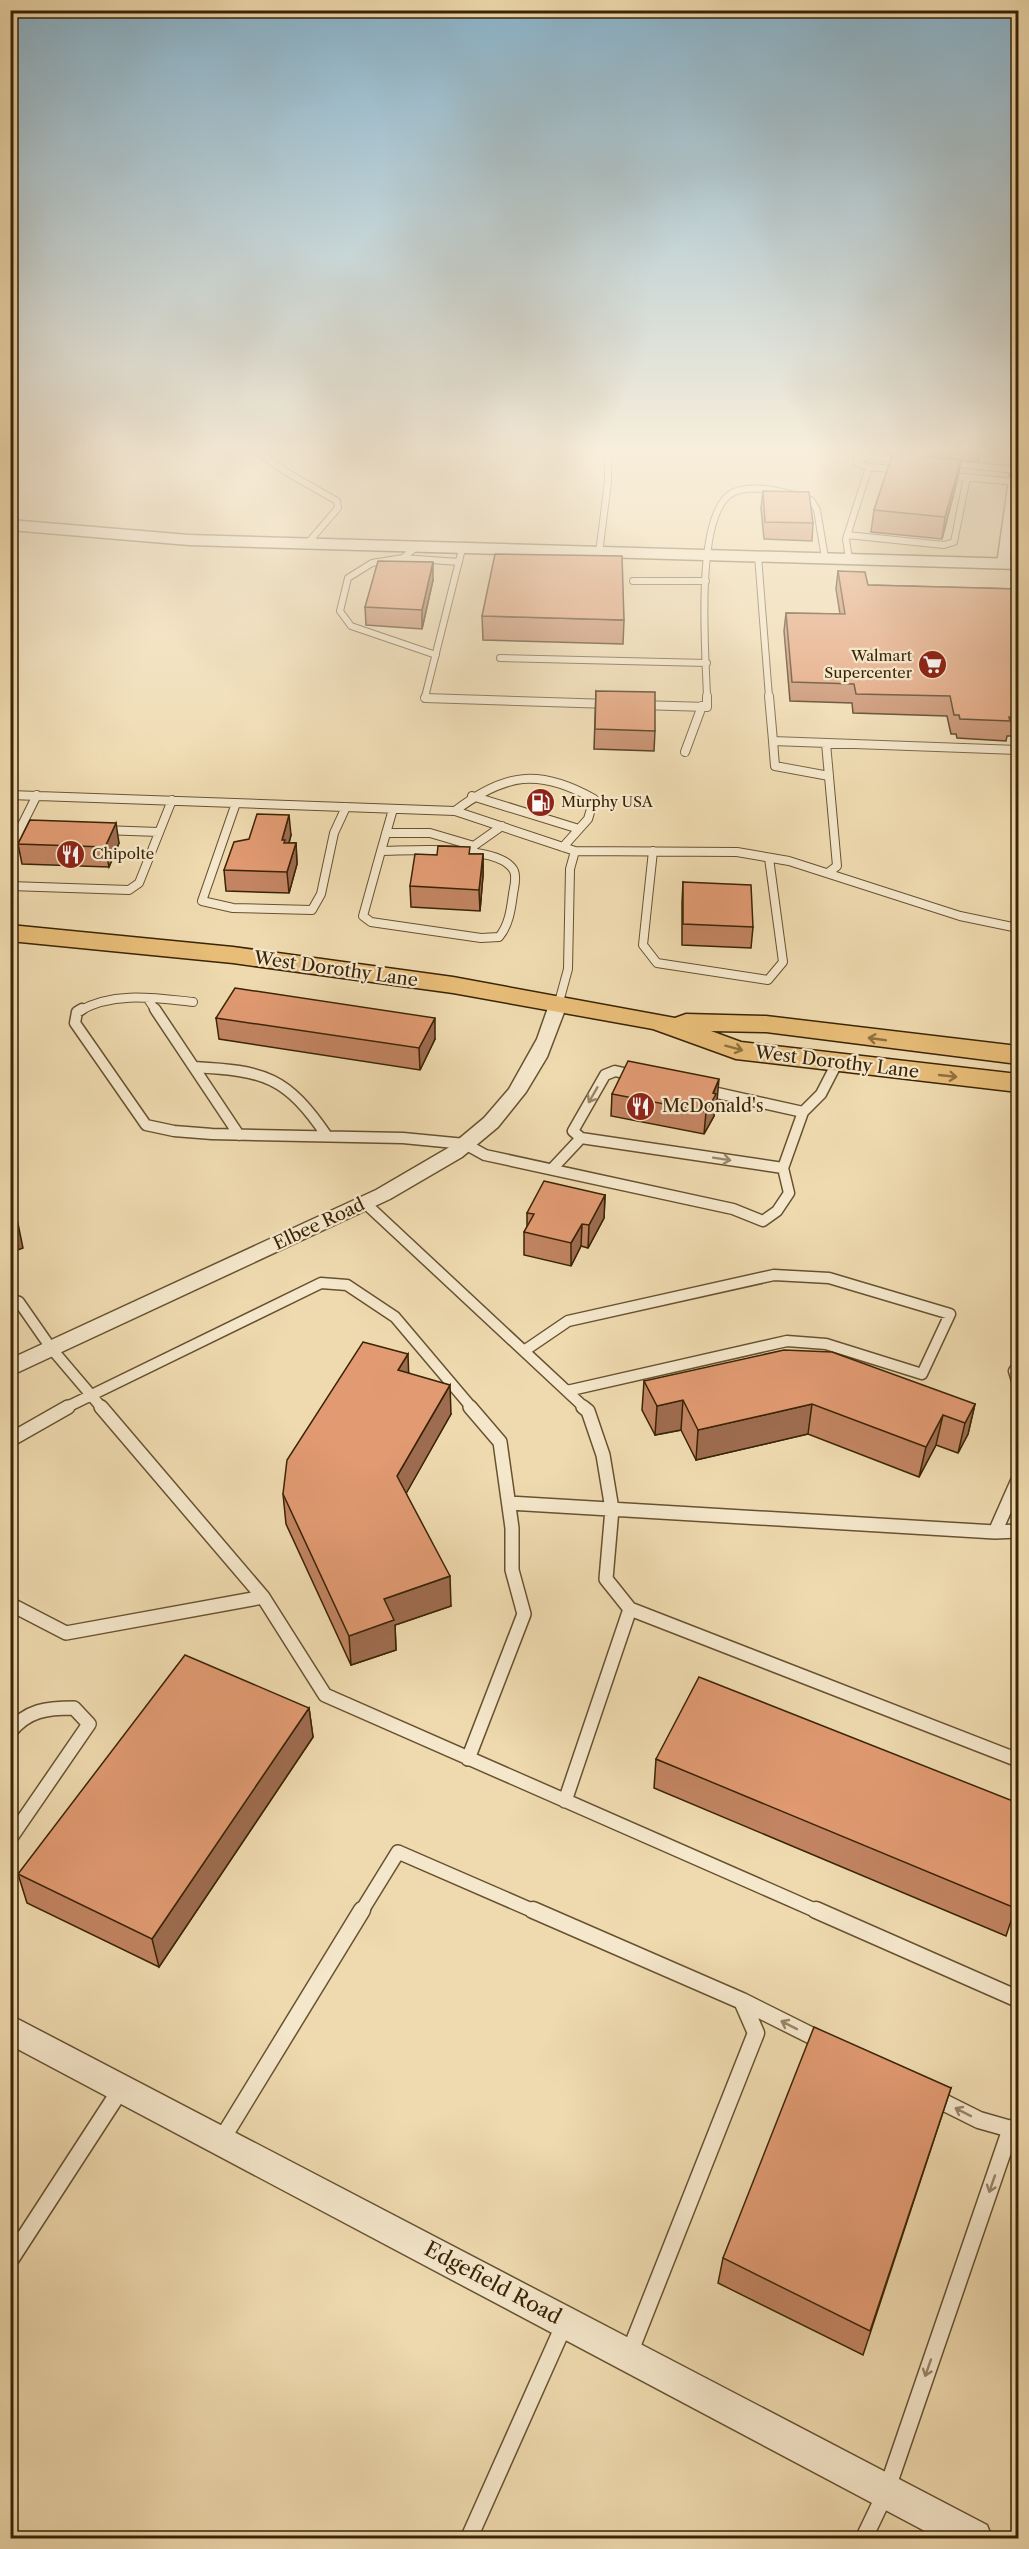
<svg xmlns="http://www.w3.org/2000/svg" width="1029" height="2549" viewBox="0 0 1029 2549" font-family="'Libre Caslon Text',serif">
  <rect width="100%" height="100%" fill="#efdaaf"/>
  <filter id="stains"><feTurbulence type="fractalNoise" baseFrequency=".00333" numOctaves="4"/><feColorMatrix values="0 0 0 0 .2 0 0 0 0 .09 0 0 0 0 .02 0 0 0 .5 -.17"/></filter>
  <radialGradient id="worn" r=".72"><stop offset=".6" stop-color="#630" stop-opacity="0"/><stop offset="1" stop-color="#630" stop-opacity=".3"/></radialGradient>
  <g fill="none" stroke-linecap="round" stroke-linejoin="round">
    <defs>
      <path id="service-far4" d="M254 449 286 472 337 501 338 508 307 544
        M946 463 1017 470
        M869 467 857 463 858 457 906 459
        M944 475 1015 482
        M847 535 944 545 954 542 967 477
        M415 548 403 558 372 563 348 578 340 611 351 626 436 655
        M599 553 608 482V449
        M758 556 769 697
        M403 558 459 562
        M849 559 846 539 869 467 902 470
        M633 581H706
        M500 658 707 663
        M425 697 462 549
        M707 697C706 657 693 510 734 492 757 483 788 493 811 500L817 510 825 558"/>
      <path id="service-far3" d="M426 696 425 698 610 704
        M769 696 773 741 1018 750
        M640 705 707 707V696
        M773 741 775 766 829 776
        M826 743 837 866 828 873
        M685 752 702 706
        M10 795 455 811 575 851
        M472 796 579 829
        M236 803 202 901 233 908 312 910 321 894 334 833 346 807
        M455 811C505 773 539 768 594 799L588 819 563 847
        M102 830 159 832
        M386 833H430L474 846
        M10 849 37 795
        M468 850 502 826
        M381 851C408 851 501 843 514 871 517 878 514 887 513 894 511 909 509 925 499 937L481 938 371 922 363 916Z
        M381 851 393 809
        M653 851 643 945 657 963 768 980 783 962 769 858
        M10 886 129 890 139 883 172 800
        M148 999 156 1011
        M559 1002 568 969 570 869 575 851 737 852 789 861 960 916 1018 928
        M79 1011C114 991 155 998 193 1002"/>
      <path id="service-far2" d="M82 1009 77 1012 75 1023 146 1125 174 1131 212 1134 403 1138 465 1144 485 1155 733 1209 763 1221 777 1211 789 1193 783 1168 803 1112 821 1094 837 1063
        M155 1009 239 1135
        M194 1067C265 1071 286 1076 327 1136
        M636 1076 615 1071 605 1075 573 1131 581 1138 783 1168
        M704 1090 803 1112
        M552 1169 581 1138
        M364 1202 585 1408
        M10 1299 19 1302 51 1348 102 1408
        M524 1351 568 1321 774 1275 829 1278 950 1314 922 1374 826 1344 787 1341 567 1391
        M1018 1365 1014 1371 1018 1384
        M65 1408 321 1283 347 1285 395 1317 472 1408"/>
      <path id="service-far1" d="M101 1407 263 1597 325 1695 819 1912
        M583 1407 588 1411 603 1455 612 1509 606 1579 630 1609 1018 1760
        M10 1440 68 1407
        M509 1503 995 1532 1018 1531
        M995 1532 1018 1480
        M10 1604 66 1633 263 1597
        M10 1732C27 1710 47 1708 74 1708L89 1724 10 1839
        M468 1759 524 1614 512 1570V1528L500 1442 470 1407
        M565 1801 630 1609
        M361 1912 398 1852 536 1912"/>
      <path id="service" d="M533 1910 742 2001 756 2033 629 2354
        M816 1910 1018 1999
        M742 2001 822 2041
        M935 2098 979 2120 1018 2131
        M222 2139 362 1910
        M10 2260 121 2089
        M469 2538 564 2325
        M864 2538 886 2492 1011 2128"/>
      <path id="minor" d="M1018 456V496L1009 564 1003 568 997 564 1012 459Z
        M559 997 568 1002 547 1057 526 1092 498 1127 462 1157 390 1199 10 1376V1359L376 1190 448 1148 484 1118 509 1089 537 1039 550 1002Z
        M10 2015 987 2525 992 2538H938L10 2045Z"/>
      <path id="tertiary" d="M10 520 189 535 1018 559V569L189 545 10 530Z"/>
      <path id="primary" d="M10 925 233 947 453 977 675 1018 686 1014 766 1016 1018 1046V1064L766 1032 711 1031 741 1042 1018 1074V1092L736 1059 653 1029 453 993 233 963 10 941Z"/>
    </defs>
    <use href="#service-far4" stroke="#675230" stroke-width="8"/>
    <use href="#service-far3" stroke="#675230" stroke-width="10"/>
    <use href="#service-far2" stroke="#675230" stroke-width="13"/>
    <use href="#service-far1" stroke="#675230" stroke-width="16"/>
    <use href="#service" stroke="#675230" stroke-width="19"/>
    <use href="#minor" stroke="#675230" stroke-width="3"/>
    <use href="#tertiary" stroke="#675230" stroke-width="3"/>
    <use href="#primary" stroke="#3a2405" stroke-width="3"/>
    <use href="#service-far4" stroke="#f5e7cb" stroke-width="6"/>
    <use href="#service-far3" stroke="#f5e7cb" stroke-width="8"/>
    <use href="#service-far2" stroke="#f5e7cb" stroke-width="10"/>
    <use href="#service-far1" stroke="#f5e7cb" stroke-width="13"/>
    <use href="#service" stroke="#f5e7cb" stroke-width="16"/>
    <use href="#minor" fill="#f5e7cb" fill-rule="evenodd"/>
    <use href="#tertiary" fill="#f5e7cb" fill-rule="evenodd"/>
    <use href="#primary" fill="#e8bd78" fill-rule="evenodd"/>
  </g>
  <path fill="#c28462" stroke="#3a2405" stroke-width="1.5" d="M828 449H981L978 462 960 460 957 481 942 539 871 532 874 510 893 454Z
    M763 491 813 523 812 541 764 539 761 508Z
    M838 571 868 585 1018 589V736H1007L1006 741 957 738 956 734H951L947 716 853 713 852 703 790 701 784 631 786 613 840 614 836 589Z
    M433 580 422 629 366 625 365 607Z
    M482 616 624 620 623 644 483 640Z
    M596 691 655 731 654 751 594 749Z
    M291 835 289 843H296L297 864 289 893 226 891 224 870Z
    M119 843 109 867 22 864 18 844Z
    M470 854H483V875L480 911 411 907 410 886 437 855Z
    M683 882 753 927 751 948 682 945V903Z
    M216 1018 435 1039 420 1070 219 1039Z
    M612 1094 717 1101 715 1107 714 1116 704 1134 611 1116Z
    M605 1195 604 1218 588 1248 581 1246 571 1266 524 1255V1232L527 1227V1213Z
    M409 1373 451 1414 406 1493 451 1606 395 1625 396 1650 351 1665 286 1524 283 1494Z
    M644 1381 975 1404 968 1434 958 1453 936 1445 919 1477 808 1434 696 1460 681 1430 655 1435 642 1410Z
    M309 1708 313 1737 159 1967 27 1903 18 1874Z
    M656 1759 1018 1900 1006 1936 654 1788Z
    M951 2088 863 2355 718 2283 723 2258Z"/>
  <path fill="#9e6c50" stroke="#3a2405" stroke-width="1.5" d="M961 460 957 481 942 539 945 517Z
    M433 562V580L422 629V610Z
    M289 815 291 835 286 853 282 840Z
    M116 823 119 843 109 867 105 847Z
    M296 843 297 864 289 893 287 872Z
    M483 854V875L480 911 479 890Z
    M435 1018V1039L420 1070 419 1048Z
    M719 1079 717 1101 715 1107 714 1116 704 1134 706 1112Z
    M605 1195 604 1218 588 1248 589 1225Z
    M17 1219 23 1248 10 1253V1221Z
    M582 1224 581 1246 571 1266V1243Z
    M408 1354 409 1383 398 1370Z
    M450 1385 451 1414 399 1506 397 1476Z
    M683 1400 681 1430 655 1435 657 1406Z
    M812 1404 808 1434 696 1460 698 1430Z
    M975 1404 968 1434 958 1453 965 1423Z
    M943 1415 936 1445 919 1477 926 1447Z
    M450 1576 451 1606 395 1625 396 1650 351 1665 349 1636 384 1599Z
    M309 1708 313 1737 159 1967 152 1939Z"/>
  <path fill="#e19a72" stroke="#3a2405" stroke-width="1.5" d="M893 453 961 460 945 517 874 510Z
    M763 491 809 492 813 523 765 522Z
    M495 554 622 556 624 620 482 616Z
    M378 561 433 562 422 610 365 607Z
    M838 571 865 572 868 585 1018 589V717H1009L1010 721 960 719 959 715H954L950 696 856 694 854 684 792 682 786 613 845 614Z
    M596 691 655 692V731L595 729Z
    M257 814 289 815 282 840H285L284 843H296L287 872 224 870 234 842 249 839Z
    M30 820 116 823 105 847 18 844Z
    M438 846 470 847 469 854H483L479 890 410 886 415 854 437 855Z
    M683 882 751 885 753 927 683 924Z
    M235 988 435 1018 419 1048 216 1018Z
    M628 1061 719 1079 713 1093 716 1094 706 1112 612 1094Z
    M544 1181 605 1195 589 1225 582 1224 571 1243 524 1232 534 1214 527 1213Z
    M10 1212 17 1219 10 1221Z
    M363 1342 408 1354 398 1370 450 1385 397 1476 450 1576 384 1599 394 1620 349 1636 283 1494 287 1460Z
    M784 1350 832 1352 975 1404 965 1423 943 1415 926 1447 812 1404 698 1430 683 1400 657 1406 644 1381Z
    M185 1655 309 1708 152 1939 18 1874Z
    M699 1677 1018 1803V1899L1015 1908 656 1759Z
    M814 2027 951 2088 870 2331 723 2258Z"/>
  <defs><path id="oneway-shaft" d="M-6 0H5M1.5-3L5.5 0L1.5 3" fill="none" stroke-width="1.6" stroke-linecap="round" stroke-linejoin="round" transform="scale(1.5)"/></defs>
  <g stroke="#91703e">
    <use href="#oneway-shaft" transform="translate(877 1039) rotate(-172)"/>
    <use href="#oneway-shaft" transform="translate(734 1048) rotate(15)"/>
    <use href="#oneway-shaft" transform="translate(948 1076) rotate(6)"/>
  </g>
  <g stroke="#988668">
    <use href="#oneway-shaft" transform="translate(593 1095) rotate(120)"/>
    <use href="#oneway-shaft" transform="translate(722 1159) rotate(9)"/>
    <use href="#oneway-shaft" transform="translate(789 2025) rotate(-153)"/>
    <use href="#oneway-shaft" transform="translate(963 2112) rotate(-153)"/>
    <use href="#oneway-shaft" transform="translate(992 2184) rotate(109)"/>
    <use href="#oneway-shaft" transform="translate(928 2368) rotate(109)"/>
  </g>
  <linearGradient id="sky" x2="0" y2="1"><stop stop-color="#89b6d0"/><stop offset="0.56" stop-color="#f8eedb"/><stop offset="1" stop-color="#f8eedb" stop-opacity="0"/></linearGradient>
  <rect width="1029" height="805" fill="url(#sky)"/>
  <defs>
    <symbol id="supermarket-disc" viewBox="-11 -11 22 22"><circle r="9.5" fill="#8f2418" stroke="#f5e7cb"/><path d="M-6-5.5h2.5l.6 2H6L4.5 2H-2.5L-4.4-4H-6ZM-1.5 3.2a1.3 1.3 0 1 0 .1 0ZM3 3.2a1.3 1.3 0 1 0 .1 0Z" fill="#fff"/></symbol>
    <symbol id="fuel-disc" viewBox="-11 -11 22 22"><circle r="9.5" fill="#8f2418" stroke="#f5e7cb"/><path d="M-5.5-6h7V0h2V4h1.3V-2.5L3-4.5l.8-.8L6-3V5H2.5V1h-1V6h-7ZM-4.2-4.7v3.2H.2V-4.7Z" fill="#fff"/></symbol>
    <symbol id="restaurant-disc" viewBox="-11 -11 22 22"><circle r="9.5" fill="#8f2418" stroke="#f5e7cb"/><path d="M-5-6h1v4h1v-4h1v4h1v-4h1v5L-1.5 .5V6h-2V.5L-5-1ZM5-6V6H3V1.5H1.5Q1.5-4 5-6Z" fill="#fff"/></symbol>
  </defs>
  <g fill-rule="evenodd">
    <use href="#supermarket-disc" x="916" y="648" width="33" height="33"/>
    <use href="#fuel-disc" x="524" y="786" width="33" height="33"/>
    <use href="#restaurant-disc" x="54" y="838" width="33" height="33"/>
    <use href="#restaurant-disc" x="624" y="1090" width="33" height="33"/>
  </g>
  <g text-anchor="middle" stroke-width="4.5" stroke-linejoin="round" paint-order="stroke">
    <g font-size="15" fill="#3a2405" stroke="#f5e7cb" text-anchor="start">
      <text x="912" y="661" text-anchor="end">Walmart<tspan x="912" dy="17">Supercenter</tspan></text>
      <text x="561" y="807">Murphy USA</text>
      <text x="92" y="859">Chipolte</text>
    </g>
    <g font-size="18" fill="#3a2405" stroke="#f5e7cb">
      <text transform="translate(336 969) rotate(8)" y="6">West Dorothy Lane</text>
      <text transform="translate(837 1062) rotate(7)" y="6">West Dorothy Lane</text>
      <text transform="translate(319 1224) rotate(-25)" y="6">Elbee Road</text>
    </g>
    <g font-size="18" fill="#3a2405" stroke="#f5e7cb" text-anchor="start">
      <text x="662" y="1112">McDonald's</text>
    </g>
    <g font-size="21" fill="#3a2405" stroke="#f5e7cb">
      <text transform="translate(493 2283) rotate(28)" y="7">Edgefield Road</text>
    </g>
  </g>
  <rect width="1029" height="2549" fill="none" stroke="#efdaaf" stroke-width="36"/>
  <rect x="12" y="12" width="1005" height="2525" fill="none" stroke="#3a2405" stroke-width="3"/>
  <rect x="18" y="18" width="993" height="2513" fill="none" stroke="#3a2405" stroke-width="1.5"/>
  <rect width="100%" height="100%" filter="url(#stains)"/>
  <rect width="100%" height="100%" fill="url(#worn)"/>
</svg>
